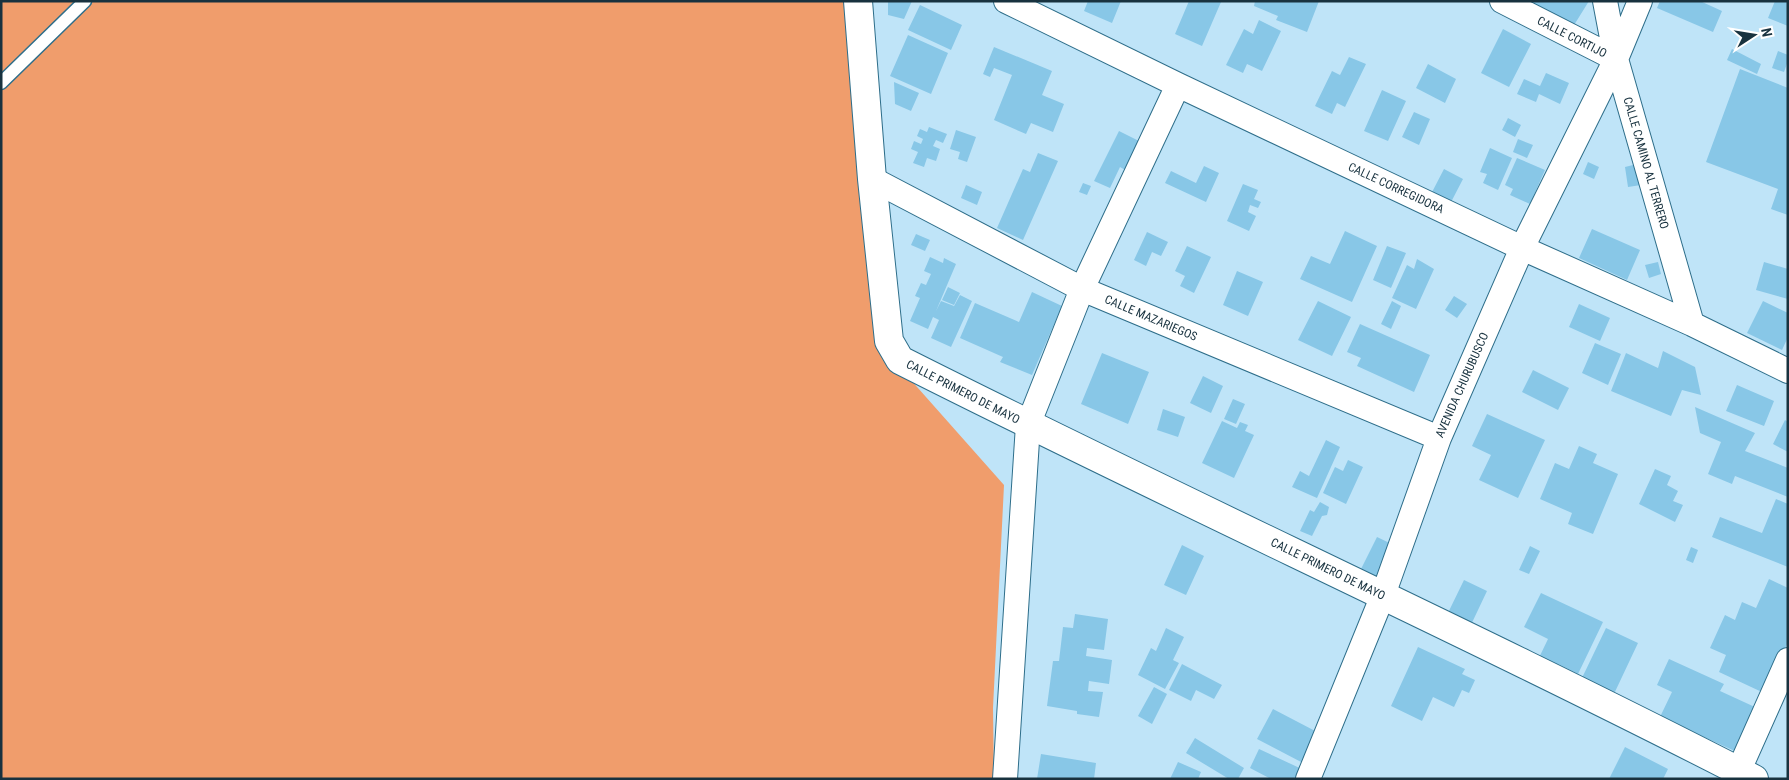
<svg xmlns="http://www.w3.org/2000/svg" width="1789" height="780" viewBox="0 0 1789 780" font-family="'Roboto Condensed',sans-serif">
  <rect width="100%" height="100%" fill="#bfe4f8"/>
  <path fill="#f09d6c" d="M1 1H864L880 237 910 379 1004 485 993 708 994 779H1Z"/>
  <path fill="#88c7e7" d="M888 1H912L904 19 888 15Z
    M1088 1H1121L1112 23 1084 11Z
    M1189 1 1221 2 1202 46 1175 34Z
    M1255 1H1319L1307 32 1276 20 1278 16 1254 6Z
    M1525 1H1589L1571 30Z
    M1660 1H1700L1722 11 1713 32 1657 8Z
    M1775 1H1788V26L1768 18Z
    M920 5 962 25 951 50 908 30Z
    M1259 20 1281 31 1262 71 1247 64 1243 73 1226 65 1244 29 1253 34Z
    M1503 29 1531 44 1509 87 1481 73Z
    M908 35 948 53 931 94 890 76Z
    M994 47 1052 71 1042 95 1064 104 1053 132 1031 123 1026 134 994 120 1012 75 994 68 990 77 983 74Z
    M1732 49 1761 64 1757 74 1727 60Z
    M1778 51 1788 55V61L1784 72 1772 68Z
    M1349 57 1366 64 1345 107 1337 103 1332 114 1315 106 1332 71 1340 75Z
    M1428 64 1456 79 1445 103 1416 88Z
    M1740 69 1788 88V215L1771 209 1778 189 1706 162Z
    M1546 73 1569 83 1560 104 1539 94 1536 102 1517 94 1524 79 1540 86Z
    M894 82 919 93 911 111 895 104Z
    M1382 90 1406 101 1388 141 1364 131Z
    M1414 112 1430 119 1419 145 1402 137Z
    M1508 118 1521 125 1515 137 1502 130Z
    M929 127 947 134 943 143 936 140 933 146 940 149 936 161 927 158 924 167 913 163 918 152 911 149 914 141 921 144 923 139 917 136 920 129 927 132Z
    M956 130 976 137 967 162 958 159 960 152 950 149Z
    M1119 131 1141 142 1127 171 1120 167 1110 188 1094 181Z
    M1518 139 1533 145 1527 158 1513 152Z
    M1490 148 1512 158 1498 190 1483 183 1487 174 1480 172Z
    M1038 153 1058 161 1023 240 997 228 1023 169 1030 172Z
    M1517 158 1545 170 1530 204 1510 195 1513 189 1505 185Z
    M1588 162 1599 167 1594 179 1583 174Z
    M1637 164 1641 185 1628 187 1625 167Z
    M1204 166 1219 173 1206 202 1165 183 1171 171 1196 183Z
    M1444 169 1463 179 1449 206 1430 196Z
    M1083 183 1091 186 1087 195 1079 192Z
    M1243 184 1258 190 1254 199 1261 202 1258 208 1250 205 1248 212 1256 216 1249 231 1227 221Z
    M966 185 982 192 977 205 961 198Z
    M1592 229 1640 250 1627 280 1579 258Z
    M1345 231 1377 246 1352 302 1300 279 1311 256 1330 264Z
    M1147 232 1168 242 1161 256 1152 252 1146 266 1134 260Z
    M916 234 930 240 925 251 911 245Z
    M1187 246 1211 257 1194 293 1180 286 1185 276 1175 271Z
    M1387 246 1406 253 1391 288 1373 280Z
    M930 257 943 263 944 258 956 264 936 311 941 301 954 306 953 308 960 295 972 301 951 347 931 338 939 320 933 317 928 329 910 321 920 298 915 296 921 283 926 285 931 274 924 271Z
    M1417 259 1434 269 1416 309 1392 298 1407 265 1414 269Z
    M1658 262 1661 274 1649 278 1645 265Z
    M1764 262 1788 269V299L1756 290Z
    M1237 271 1263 282 1248 316 1223 305Z
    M948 287 960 293 954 305 942 300Z
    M1032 292 1062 306 1032 375 1000 362 1003 357 960 338 975 303 1019 322Z
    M1454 296 1467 304 1457 318 1445 310Z
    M1318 301 1351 317 1332 356 1298 340Z
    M1392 301 1401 306 1391 329 1381 324Z
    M1763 301 1788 313V337L1782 350 1747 333Z
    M1579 304 1610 318 1600 341 1569 327Z
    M1360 324 1430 355 1414 392 1357 366 1361 358 1347 352Z
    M1595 343 1621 354 1608 385 1582 373Z
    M1663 351 1695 367 1701 395 1682 390 1671 416 1611 391 1626 353 1658 368Z
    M1102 353 1149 372 1128 424 1081 404Z
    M1533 370 1569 388 1558 410 1522 392Z
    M1203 376 1223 386 1211 413 1190 403Z
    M1737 385 1774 401 1764 426 1726 411Z
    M1233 399 1245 404 1236 424 1224 419Z
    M1695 407 1755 433 1745 451 1788 468V497L1735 476 1732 484 1708 474 1721 442 1700 433Z
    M1163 409 1185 417 1178 437 1157 430Z
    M1487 414 1545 440 1518 498 1479 480 1491 455 1472 446Z
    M1785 420 1788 422V452L1773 444Z
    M1222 421 1237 428 1240 422 1248 425 1245 431 1254 435 1234 478 1202 463Z
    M1326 440 1340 447 1317 498 1292 487 1300 471 1309 476Z
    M1579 446 1597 454 1593 463 1618 474 1593 534 1568 524 1572 513 1540 499 1555 463 1569 469Z
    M1348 460 1363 467 1346 504 1323 493 1335 467 1343 471Z
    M1655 469 1671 476 1667 485 1678 491 1673 501 1683 505 1675 522 1639 504Z
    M1776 499 1788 504V567L1712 537 1720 517 1762 533Z
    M1320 502 1329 507 1327 515 1322 516 1312 536 1300 531 1310 510 1314 512Z
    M1377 537 1398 547 1381 581 1360 571Z
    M1182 545 1204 556 1186 595 1164 585Z
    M1530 546 1540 551 1529 574 1519 570Z
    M1691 547 1698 550 1693 563 1686 560Z
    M1769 579 1788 588V642L1764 693 1719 672 1726 655 1710 648 1725 615 1735 620 1742 602 1756 608Z
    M1464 580 1487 591 1469 629 1446 617Z
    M1541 593 1603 622 1578 674 1558 664 1555 673 1536 664 1548 639 1524 627Z
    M1075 614 1108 619 1104 650 1087 648 1086 656 1112 660 1109 684 1089 681 1088 691 1103 692 1099 717 1077 714V711L1047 706 1053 661H1059L1063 627 1073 628Z
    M1166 628 1184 637 1173 660 1179 663 1165 689 1138 675 1151 648 1156 651Z
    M1606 628 1638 643 1613 696 1581 680Z
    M1418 647 1465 669 1462 674 1475 680 1469 693 1462 690 1454 707 1433 697 1422 721 1391 706Z
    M1669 659 1724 684 1720 691 1757 708 1737 752 1660 717 1672 692 1657 685Z
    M1182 664 1222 685 1214 699 1196 690 1191 701 1169 690Z
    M1154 687 1167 694 1152 724 1138 716Z
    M1273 709 1319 733 1303 763 1257 739Z
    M1195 738 1244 768 1238 779H1229L1186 753Z
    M1625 747 1668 769 1663 779H1609Z
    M1259 749 1306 771 1302 779H1271L1250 768Z
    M1041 754 1096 763 1094 779H1037Z
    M1178 762 1201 772 1198 779H1170Z"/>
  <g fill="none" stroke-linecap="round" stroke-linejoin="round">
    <defs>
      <path id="service" d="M1 83 85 1"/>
      <path id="minor" d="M1006 1 1178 85 1522 248 1692 324 1788 371
        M1502 1 1616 59
        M1605 1 1616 59 1692 324
        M872 179 1082 289 1439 438
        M1005 779 1028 425 1082 289 1178 85
        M1308 779 1383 595 1439 438 1522 248 1616 59 1640 1
        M1735 779 1788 660"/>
      <path id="tertiary" d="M858 1 872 179 889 341 900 360C1183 503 1472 634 1754 779"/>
    </defs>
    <use href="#service" stroke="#2e6e8a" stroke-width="15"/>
    <use href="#minor" stroke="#2e6e8a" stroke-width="26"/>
    <use href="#tertiary" stroke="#2e6e8a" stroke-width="30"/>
    <use href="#service" stroke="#fff" stroke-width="12"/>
    <use href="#minor" stroke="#fff" stroke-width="24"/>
    <use href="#tertiary" stroke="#fff" stroke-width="28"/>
  </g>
  <g text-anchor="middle" stroke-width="4" stroke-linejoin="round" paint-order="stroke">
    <g font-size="12" fill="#18323f" stroke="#fff">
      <text transform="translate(1572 37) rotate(27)" y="4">CALLE CORTIJO</text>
      <text transform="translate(1646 163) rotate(74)" y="4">CALLE CAMINO AL TERRERO</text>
      <text transform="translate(1396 188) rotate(25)" y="4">CALLE CORREGIDORA</text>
      <text transform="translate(1151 318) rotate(23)" y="4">CALLE MAZARIEGOS</text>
      <text transform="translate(1462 385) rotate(-66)" y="4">AVENIDA CHURUBUSCO</text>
      <text transform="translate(963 392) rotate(27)" y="4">CALLE PRIMERO DE MAYO</text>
      <text transform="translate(1328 569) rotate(26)" y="4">CALLE PRIMERO DE MAYO</text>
    </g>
  </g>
  <rect width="1789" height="780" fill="none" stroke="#18323f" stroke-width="5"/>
  <g transform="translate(1754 35) rotate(78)" stroke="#ffffff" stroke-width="4" paint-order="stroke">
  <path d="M0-4L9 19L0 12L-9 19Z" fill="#18323f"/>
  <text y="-8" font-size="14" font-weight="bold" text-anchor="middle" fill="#18323f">N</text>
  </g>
</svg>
